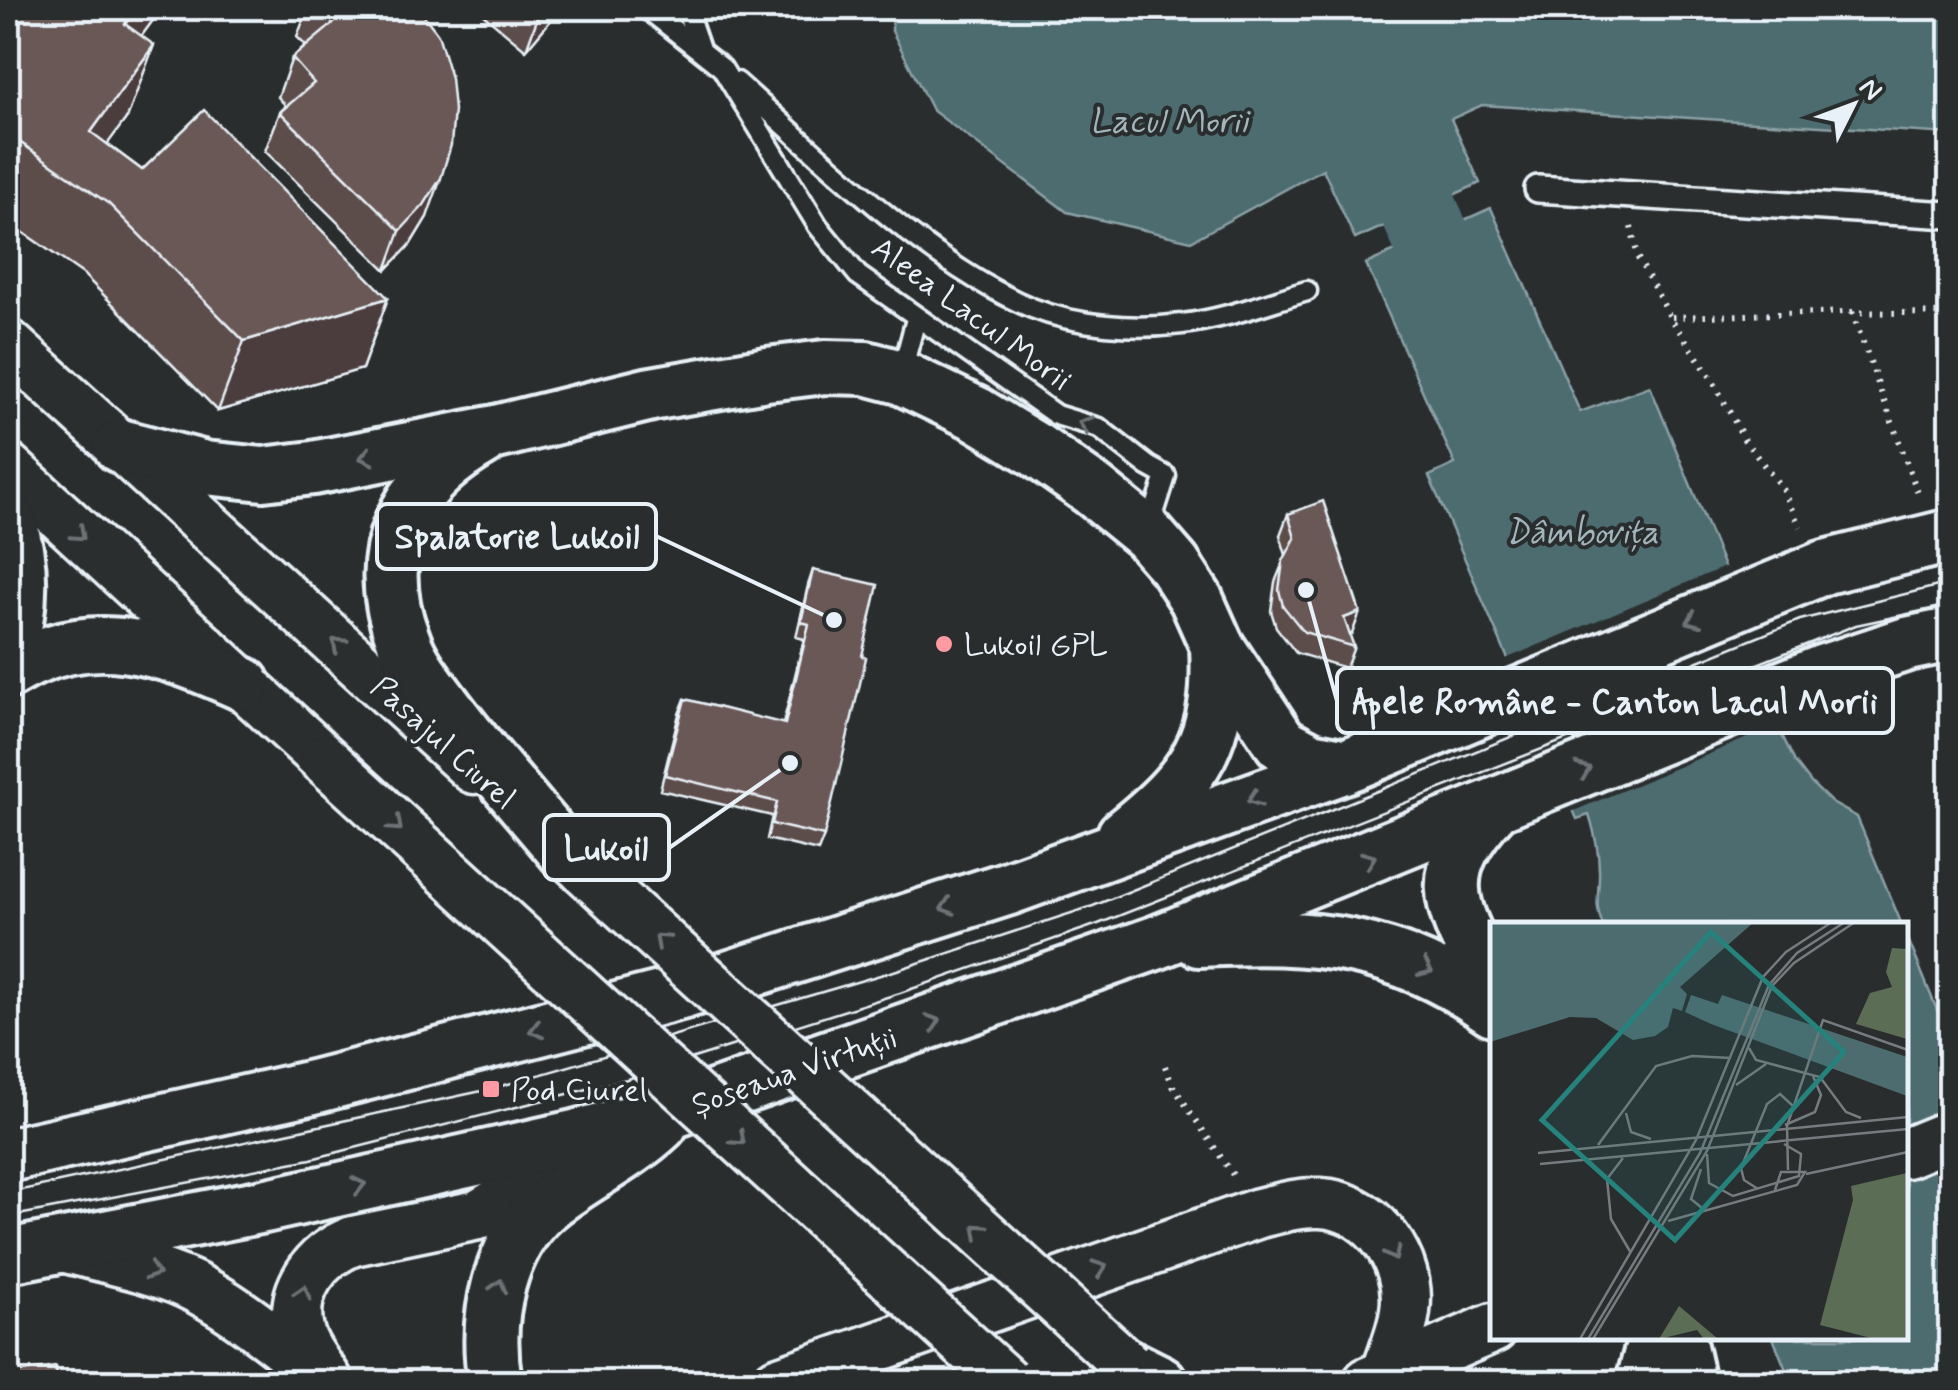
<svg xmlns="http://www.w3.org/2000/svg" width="1958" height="1390" viewBox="0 0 1958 1390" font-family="Mynerve,sans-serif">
  <rect width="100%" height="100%" fill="#2a2d2e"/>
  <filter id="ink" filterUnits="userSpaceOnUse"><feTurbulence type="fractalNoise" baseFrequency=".01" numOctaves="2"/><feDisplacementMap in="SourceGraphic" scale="20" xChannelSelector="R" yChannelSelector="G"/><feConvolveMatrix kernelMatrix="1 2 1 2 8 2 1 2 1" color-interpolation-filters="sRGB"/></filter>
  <g filter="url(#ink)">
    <path fill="#4d6c6f" stroke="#8ba1a6" stroke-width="2.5" d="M893 8H1950V134L1482 105 1451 119 1480 183 1355 239 1323 169 1191 241 1067 212 932 110 892 31Z
      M1491 208 1580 412 1650 386 1790 728 1781 733 1795 762 1812 784 1832 803 1857 817 1902 925H1603C1593 902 1600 894 1599 870 1599 851 1595 833 1589 815L1577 819 1429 476 1455 464 1366 264Z
      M1906 934 1950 1042V1382H1791L1773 1338H1906Z"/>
    <path fill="#2a2d2e" d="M1729 565 1792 719 1569 813 1503 660Z"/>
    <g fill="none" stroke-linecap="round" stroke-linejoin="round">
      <path stroke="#4d6c6f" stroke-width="78" d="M1355 8 1419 210 1473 334"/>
      <defs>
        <path id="service" d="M646 8 722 68 818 226 858 275 1056 415 1099 428 1148 466 1166 476 1149 529
          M686 8 700 49
          M737 82C820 156 929 266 1032 308 1077 326 1134 330 1182 324 1225 319 1266 303 1307 291
          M902 371 916 319"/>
        <path id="pedestrian" d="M1538 189 1950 215"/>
        <path id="secondary" d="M8 344 474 769
          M8 468 324 759
          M1906 1153 1950 1135
          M59 1246C102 1258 147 1266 188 1284 235 1306 277 1343 318 1373
          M328 1381C318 1366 305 1351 300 1334 288 1291 316 1255 353 1241L478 1215 516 1192 575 1137
          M777 1382 1259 1213C1280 1208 1299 1202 1320 1203 1369 1205 1405 1251 1406 1298 1406 1324 1394 1350 1386 1374
          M1368 1382 1493 1328"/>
        <path id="primary" d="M482 440C405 484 370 552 403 639 411 663 428 684 443 704 481 755 524 803 565 852
          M120 446 205 468 263 474 313 468 496 432 651 394 767 374 825 367 866 368 900 377 977 414 1036 450 1093 490 1147 534 1174 565 1196 599 1217 646 1281 743 1311 759 1346 766
          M8 518C23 562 23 609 8 653
          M8 672C90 621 162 648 243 684
          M1124 835C1196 777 1222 742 1217 646
          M1199 940C1315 934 1395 940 1493 1009
          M1493 987C1454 911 1426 878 1494 807
          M8 1155 313 1087 684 992 1006 889 1346 766 1825 567 1950 536
          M8 1256 264 1206 575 1137 674 1111 1158 942 1822 672 1907 644 1950 635
          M1678 1338 1688 1382
          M1128 1366 1160 1382
          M495 1382C484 1319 498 1241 553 1200 589 1173 628 1155 661 1124
          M1643 1382 1655 1338"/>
      </defs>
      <use href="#service" stroke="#e8f1f8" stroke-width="25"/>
      <use href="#pedestrian" stroke="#e8f1f8" stroke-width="32"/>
      <use href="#secondary" stroke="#e8f1f8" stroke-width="55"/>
      <use href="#primary" stroke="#e8f1f8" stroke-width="60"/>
      <path stroke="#e8f1f8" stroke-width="6" stroke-dasharray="2.5 8" stroke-linecap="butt" d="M1631 227 1638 258 1670 317 1712 379 1745 441 1782 488 1800 527
        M1852 312 1920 499
        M1672 317 1852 312 1950 314
        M1165 1066 1173 1086 1233 1175"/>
      <use href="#service" stroke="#2a2d2e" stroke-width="18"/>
      <use href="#pedestrian" stroke="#2a2d2e" stroke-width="25"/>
      <use href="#secondary" stroke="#2a2d2e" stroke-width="48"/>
      <use href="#primary" stroke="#2a2d2e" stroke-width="52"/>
      <path stroke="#e8f1f8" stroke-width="2.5" d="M8 1193 491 1089 894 971 1093 906 1800 620 1950 583
        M8 1217 311 1159 627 1079 900 993 1098 924 1856 625 1950 605"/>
      <defs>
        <path id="secondary-bridge" d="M324 759 1006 1382
          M565 852 1128 1366"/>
      </defs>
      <use href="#secondary-bridge" stroke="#e8f1f8" stroke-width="55" stroke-linecap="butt"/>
      <use href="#secondary-bridge" stroke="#2a2d2e" stroke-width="48"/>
    </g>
    <path fill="#5c4d4b" stroke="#e8f1f8" stroke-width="2.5" d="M8 8H162L141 36 128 116 107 144 142 170 388 298 362 369 218 411 83 274 8 222Z
      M308 8H422L420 9 427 217 410 245 386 270 265 151 280 112 286 106 278 97 292 58 306 46 297 37Z
      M476 8H561L526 50Z
      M1288 514 1352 634 1349 635 1354 647 1346 668 1296 653 1276 627 1271 611 1275 582 1286 555 1280 535Z
      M813 570 824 836 818 851 767 839 772 816 660 790 679 714 685 699 783 724 804 639 796 637 808 585Z"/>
    <path fill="#4b3e3d" stroke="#e8f1f8" stroke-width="2.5" d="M137 8H162L99 94 125 24Z
      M543 8H561L526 50 540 11Z
      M154 45 128 116 79 183 91 132Z
      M441 178 427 217 410 245 386 270 400 231Z
      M388 298 362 369 218 411 244 341Z
      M1360 612 1352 634 1336 639 1344 618Z"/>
    <path fill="#6b5957" stroke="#e8f1f8" stroke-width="2.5" d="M8 8H137L125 24 154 45 91 132 142 170 204 110 388 298 244 341 109 204 8 134Z
      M320 8H418L438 34 451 78 454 110 451 145 441 178 424 205 400 231 280 112 314 83 292 58 334 23Z
      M1323 501 1360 612 1344 618 1354 647 1304 632 1283 606 1279 590 1283 561 1295 538 1288 514Z
      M813 570 878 585 862 656 866 658 824 836 772 824 777 802 665 775 685 699 785 724 809 624 801 622Z
      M56 1367 58 1382H8V1374Z"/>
    <defs><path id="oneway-chevron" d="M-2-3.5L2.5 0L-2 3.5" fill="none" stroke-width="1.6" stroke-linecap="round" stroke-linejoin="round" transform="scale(2.5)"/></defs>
    <g stroke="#6c7275">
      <use href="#oneway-chevron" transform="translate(1085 424) rotate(-161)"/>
      <use href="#oneway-chevron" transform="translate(366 457) rotate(168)"/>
      <use href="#oneway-chevron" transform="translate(79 534) rotate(42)"/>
      <use href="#oneway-chevron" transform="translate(1693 620) rotate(157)"/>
      <use href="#oneway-chevron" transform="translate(338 644) rotate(-138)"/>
      <use href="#oneway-chevron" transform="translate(1584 770) rotate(-22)"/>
      <use href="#oneway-chevron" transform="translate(1254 799) rotate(160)"/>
      <use href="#oneway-chevron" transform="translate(396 825) rotate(42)"/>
      <use href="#oneway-chevron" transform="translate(1369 859) rotate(-22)"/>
      <use href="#oneway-chevron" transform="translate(947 907) rotate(162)"/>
      <use href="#oneway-chevron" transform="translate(661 940) rotate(-138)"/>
      <use href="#oneway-chevron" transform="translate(1426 969) rotate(24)"/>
      <use href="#oneway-chevron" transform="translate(934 1022) rotate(-19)"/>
      <use href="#oneway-chevron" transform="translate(536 1030) rotate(166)"/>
      <use href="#oneway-chevron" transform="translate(739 1139) rotate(42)"/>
      <use href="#oneway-chevron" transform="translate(359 1185) rotate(-13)"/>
      <use href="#oneway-chevron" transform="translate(979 1230) rotate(-138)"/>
      <use href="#oneway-chevron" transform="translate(1393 1254) rotate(64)"/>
      <use href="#oneway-chevron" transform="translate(1100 1268) rotate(-19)"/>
      <use href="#oneway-chevron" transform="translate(153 1272) rotate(17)"/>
      <use href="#oneway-chevron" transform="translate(499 1286) rotate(-74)"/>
      <use href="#oneway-chevron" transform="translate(303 1292) rotate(-73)"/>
    </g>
  </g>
  <g fill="#ff9aa2" stroke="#2a2d2e" stroke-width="4">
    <circle cx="944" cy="644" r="10"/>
    <rect x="481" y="1079" width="20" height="20" rx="5"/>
  </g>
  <g text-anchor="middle" stroke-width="8" stroke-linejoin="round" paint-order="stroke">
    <g font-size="32" fill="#e8f1f8" stroke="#2a2d2e">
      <text transform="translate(972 313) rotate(36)" y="11">Aleea Lacul Morii</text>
      <text transform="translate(444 742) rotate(42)" y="11">Pasajul Ciurel</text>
      <text transform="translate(794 1070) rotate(-19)" y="11">Șoseaua Virtuții</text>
    </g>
    <g font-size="32" fill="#e8f1f8" stroke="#2a2d2e" text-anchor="start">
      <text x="964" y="655">Lukoil GPL</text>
      <text x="511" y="1100">Pod Ciurel</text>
    </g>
    <g font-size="35" font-style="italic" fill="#a2b5ba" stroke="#2a2d2e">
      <text x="1169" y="132">Lacul Morii</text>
      <text x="1582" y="543">Dâmbovița</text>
    </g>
  </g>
  <g transform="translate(1490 922)">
    <rect width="418" height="418" fill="#2a2d2e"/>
    <path d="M402 26 417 27V117L366 102 380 71 402 65 396 50ZM417 251V417H385L330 403 363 278 361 264ZM189 384 221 411 228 417H214L207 408 169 417Z" fill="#5c6d56"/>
    <path d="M0 0H264L190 65 197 72 192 89 183 86 178 105 165 114 143 118 106 96 80 95 0 120ZM201 73 228 82 232 73 417 135V174L221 102 195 90Z" fill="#4d6c6f"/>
    <path fill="none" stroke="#767b7f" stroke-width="2.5" d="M259 126 266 138 330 155 356 190 371 196M246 163 276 142M136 191 141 210 161 217M295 203 325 190 331 173 323 154M108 223 166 144 202 134 241 136M48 231 418 195M217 232 219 261 243 274 309 254 311 232 294 222M133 236 117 257 121 297 141 331M50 242 418 207M211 247 201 277 212 286M298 248 297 204 333 98 418 128M316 252 418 230M268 267 254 258 251 246 277 182 290 172 303 184M178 299 307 263 315 250H291L285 268M90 417 206 218 273 55 296 30 342 0M98 417 210 231 279 63 307 31 355 0M103 417 217 229 282 64 304 41 365 0"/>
    <path fill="#25827c" fill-opacity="0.15" stroke="#25827c" stroke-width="5" d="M221 10 354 130 185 318 52 198Z"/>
    <rect width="418" height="418" fill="none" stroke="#e8f1f8" stroke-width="5"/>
  </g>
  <path fill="none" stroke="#e8f1f8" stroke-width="4" d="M834 620L656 536M1306 590L1337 701M790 763L669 848"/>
  <g fill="#e8f1f8" stroke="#2a2d2e" stroke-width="4">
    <circle cx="834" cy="620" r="10"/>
    <circle cx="1306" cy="590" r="10"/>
    <circle cx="790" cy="763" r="10"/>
  </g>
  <g fill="#2a2d2e" stroke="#e8f1f8" stroke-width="4">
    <rect x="377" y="504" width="279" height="65" rx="10"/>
    <rect x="1337" y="668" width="556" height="65" rx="10"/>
    <rect x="544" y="815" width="125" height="65" rx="10"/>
  </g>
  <g font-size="35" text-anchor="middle" font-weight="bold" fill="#e8f1f8">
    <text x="517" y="548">Spalatorie Lukoil</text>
    <text x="1615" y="713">Apele Române - Canton Lacul Morii</text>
    <text x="606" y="860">Lukoil</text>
  </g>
  <rect width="1958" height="1390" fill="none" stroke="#2a2d2e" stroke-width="40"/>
  <rect x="20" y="20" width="1918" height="1350" fill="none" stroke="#e8f1f8" stroke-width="4" filter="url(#ink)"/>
  <g transform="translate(1853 105) rotate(48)" stroke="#2a2d2e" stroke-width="8" paint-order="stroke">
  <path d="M0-8L18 38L0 25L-18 38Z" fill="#e8f1f8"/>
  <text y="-15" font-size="28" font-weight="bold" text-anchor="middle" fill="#e8f1f8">N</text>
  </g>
</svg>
